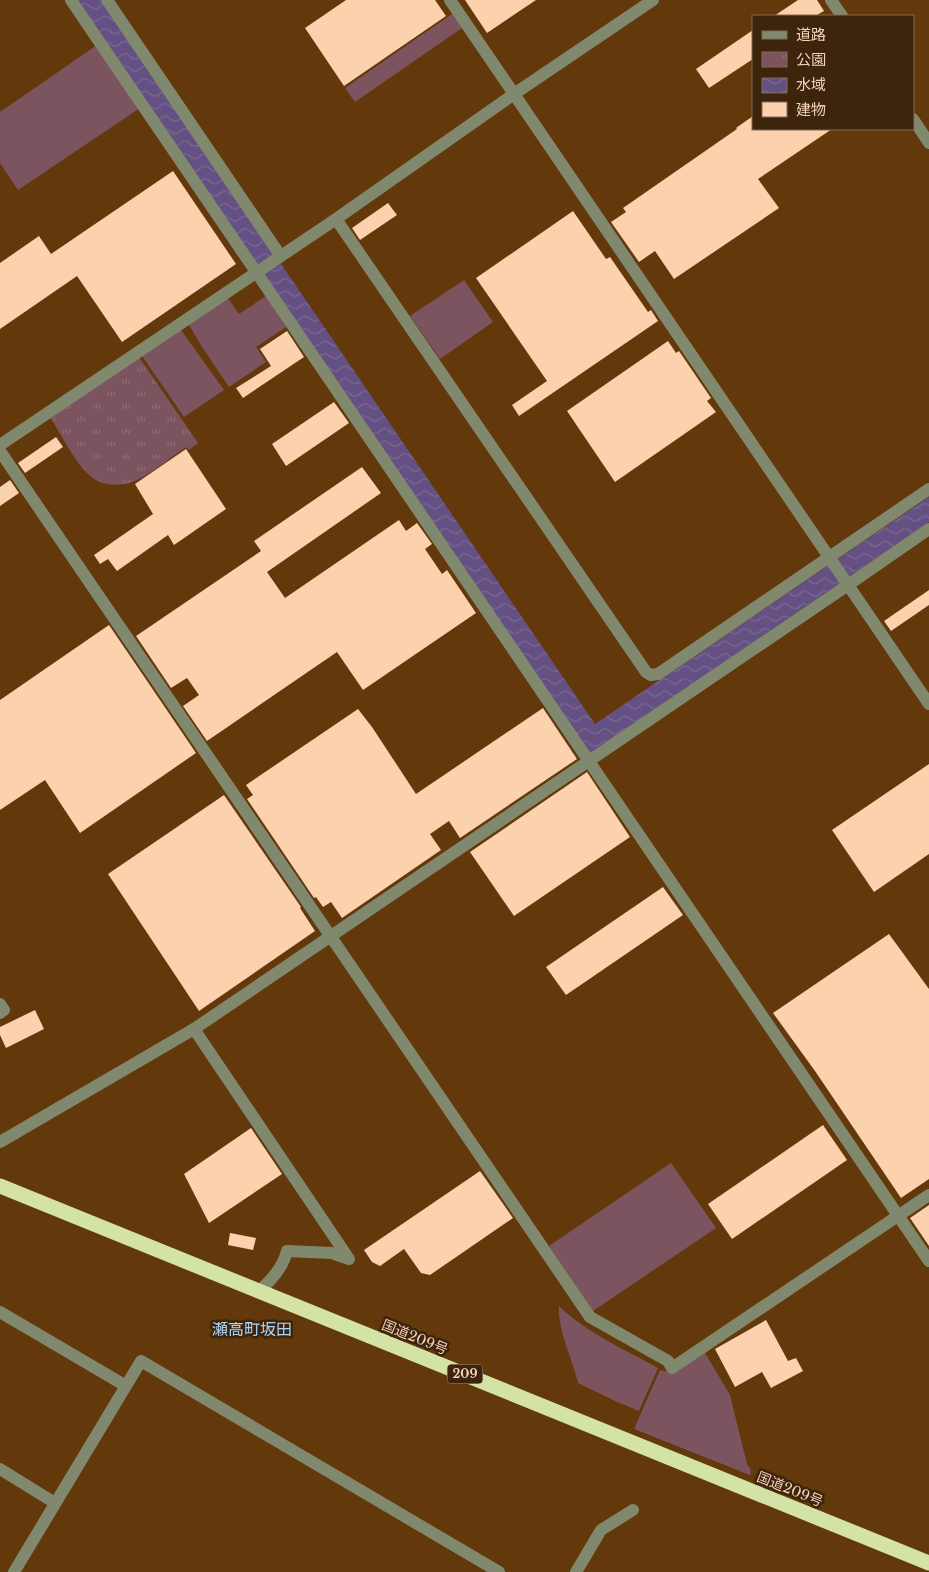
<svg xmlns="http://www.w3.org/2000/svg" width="929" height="1572" viewBox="0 0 929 1572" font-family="'Libre Baskerville','Noto Sans JP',serif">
  <defs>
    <pattern id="park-tufts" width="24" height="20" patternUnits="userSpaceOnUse" patternTransform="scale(1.25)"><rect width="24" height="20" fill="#7c545f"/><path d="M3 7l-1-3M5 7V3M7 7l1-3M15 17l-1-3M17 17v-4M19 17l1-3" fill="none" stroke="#8f6c74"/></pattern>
    <pattern id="water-waves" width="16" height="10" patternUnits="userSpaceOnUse" patternTransform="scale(1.25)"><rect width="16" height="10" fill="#645083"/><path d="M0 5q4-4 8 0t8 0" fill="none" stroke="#7b6892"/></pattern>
  </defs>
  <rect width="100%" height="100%" fill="#63380b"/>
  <path fill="#7c545f" d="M452 14 462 28 355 102 345 88Z
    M97 45 140 108 18 190 0 163V112Z
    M464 280 493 322 440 359 410 316Z
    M266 296 286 327 256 347 266 362 229 387 202 347 189 325 227 297 239 314Z
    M181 330 224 390 184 417 142 356Z
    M671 1163 716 1228 593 1311 549 1246Z
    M559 1306C587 1333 624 1349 658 1368L639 1411 615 1401 578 1383C573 1360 557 1329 559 1306Z
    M705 1353 730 1395 747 1464 751 1470 750 1475 634 1429 660 1370 674 1373Z"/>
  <path fill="url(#park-tufts)" d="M139 357 198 443 189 450 186 447C171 457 157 470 141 478 127 486 107 488 93 478 77 467 61 434 50 417Z"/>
  <path fill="url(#water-waves)" d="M78 0H101L595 724 929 497V522L593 752H589Z"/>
  <path fill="#fcd1ae" d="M346 0H435L446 16 344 86 305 28Z
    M465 0H536L487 33Z
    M798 0H817L824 11 815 16H774Z
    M753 30V59L709 88 696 69Z
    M753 116V129H832L758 179 779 208 674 279 655 251 639 262 611 222 626 212 623 208 737 129 736 128Z
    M173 171 236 264 122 342 77 276 0 329V263L39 236 51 254Z
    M388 203 397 215 360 240 352 228Z
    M573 211 606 259 610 257 648 312 651 310 658 321 519 416 512 405 547 381 476 278Z
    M287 331 304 357 243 398 236 388 271 366 260 349Z
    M668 341 676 353 679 351 711 398 707 401 716 412 615 482 567 411Z
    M334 402 349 423 286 466 272 444Z
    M56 437 63 447 25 473 18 463Z
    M186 449 226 509 174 545 168 535 117 571 108 559 100 564 94 555 153 514 135 484Z
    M362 467 381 493 267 572 285 598 399 520 406 531 417 523 432 544 425 549 442 574 447 570 476 613 363 690 337 652 207 741 183 706 199 695 187 678 171 688 136 636 261 551 254 541Z
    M10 480 19 493 0 506V487Z
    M929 590V605L891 631 884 621Z
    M109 625 196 753 80 833 45 780 0 810V700Z
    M543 708 577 759 460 838 449 821 430 834 441 850 342 918 331 902 323 907 316 897 314 898 247 799 253 795 246 785 358 709 372 727 416 794Z
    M929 764V854L874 892 832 830Z
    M587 772 630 837 514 916 470 852Z
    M224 795 301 907 300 908 315 931 199 1011 108 874Z
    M663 887 683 915 566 995 546 967Z
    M889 934 929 989V1179L901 1198 815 1071 773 1013Z
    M35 1010 44 1029 6 1048 0 1035V1027Z
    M823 1125 847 1160 732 1239 708 1204Z
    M251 1128 282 1174 209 1223 184 1174Z
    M480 1171 513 1218 430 1275 421 1273 404 1249 380 1266 372 1262 364 1250Z
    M929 1205V1246L910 1218Z
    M230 1233 256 1238 253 1250 228 1245Z
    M766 1320 788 1361 796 1358 803 1371 771 1388 762 1372 735 1387 715 1349Z"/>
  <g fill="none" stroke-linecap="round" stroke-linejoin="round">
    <path stroke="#80886e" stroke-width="12" d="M71 0 929 1261
      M107 0 280 255
      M450 0 929 704
      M831 0 842 16
      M913 119 929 143
      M336 219 646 672 651 675 658 674 929 489
      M0 445 336 219 514 94 653 0
      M0 451 590 1317 668 1361 672 1368 929 1195
      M0 1004 4 1010 0 1013
      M194 1029 349 1259
      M0 1142 194 1029 848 585 929 529
      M259 1291C272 1280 283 1267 287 1251L332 1253 349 1259
      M0 1312 126 1386
      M0 1469 55 1503
      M14 1572 141 1361 499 1572
      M576 1572 601 1530 633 1510"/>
    <path stroke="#d2e3a5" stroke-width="15" d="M0 1186 929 1563"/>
  </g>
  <g text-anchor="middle" stroke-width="5" stroke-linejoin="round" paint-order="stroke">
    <rect fill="#3c240d" stroke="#bd9e85" stroke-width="1" x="447.5" y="1364.5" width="35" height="19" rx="4"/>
    <g font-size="12" font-weight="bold" fill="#f4d3b8">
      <text x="465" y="1378">209</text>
    </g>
    <g font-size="14" fill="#f4d3b8" stroke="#3c240d">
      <text transform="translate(415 1337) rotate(22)" y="5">国道209号</text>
      <text transform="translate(790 1489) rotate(22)" y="5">国道209号</text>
    </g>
    <g font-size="16" fill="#aed6f4" stroke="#3c240d">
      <text x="252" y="1335">瀬高町坂田</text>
    </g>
  </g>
  <rect x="752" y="15" width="162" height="115" fill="#3c240d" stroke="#866a51"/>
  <rect x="762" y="31" width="25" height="8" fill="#80886e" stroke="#866a51"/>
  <text x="796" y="40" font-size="15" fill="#f4d3b8">道路</text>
  <rect x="762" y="52" width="25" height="15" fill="url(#park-tufts)" stroke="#866a51"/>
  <text x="796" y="65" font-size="15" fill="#f4d3b8">公園</text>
  <rect x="762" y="78" width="25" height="15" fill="url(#water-waves)" stroke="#866a51"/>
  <text x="796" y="90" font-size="15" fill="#f4d3b8">水域</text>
  <rect x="762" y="102" width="25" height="15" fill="#fcd1ae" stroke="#866a51"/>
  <text x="796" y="115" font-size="15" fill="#f4d3b8">建物</text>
</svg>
